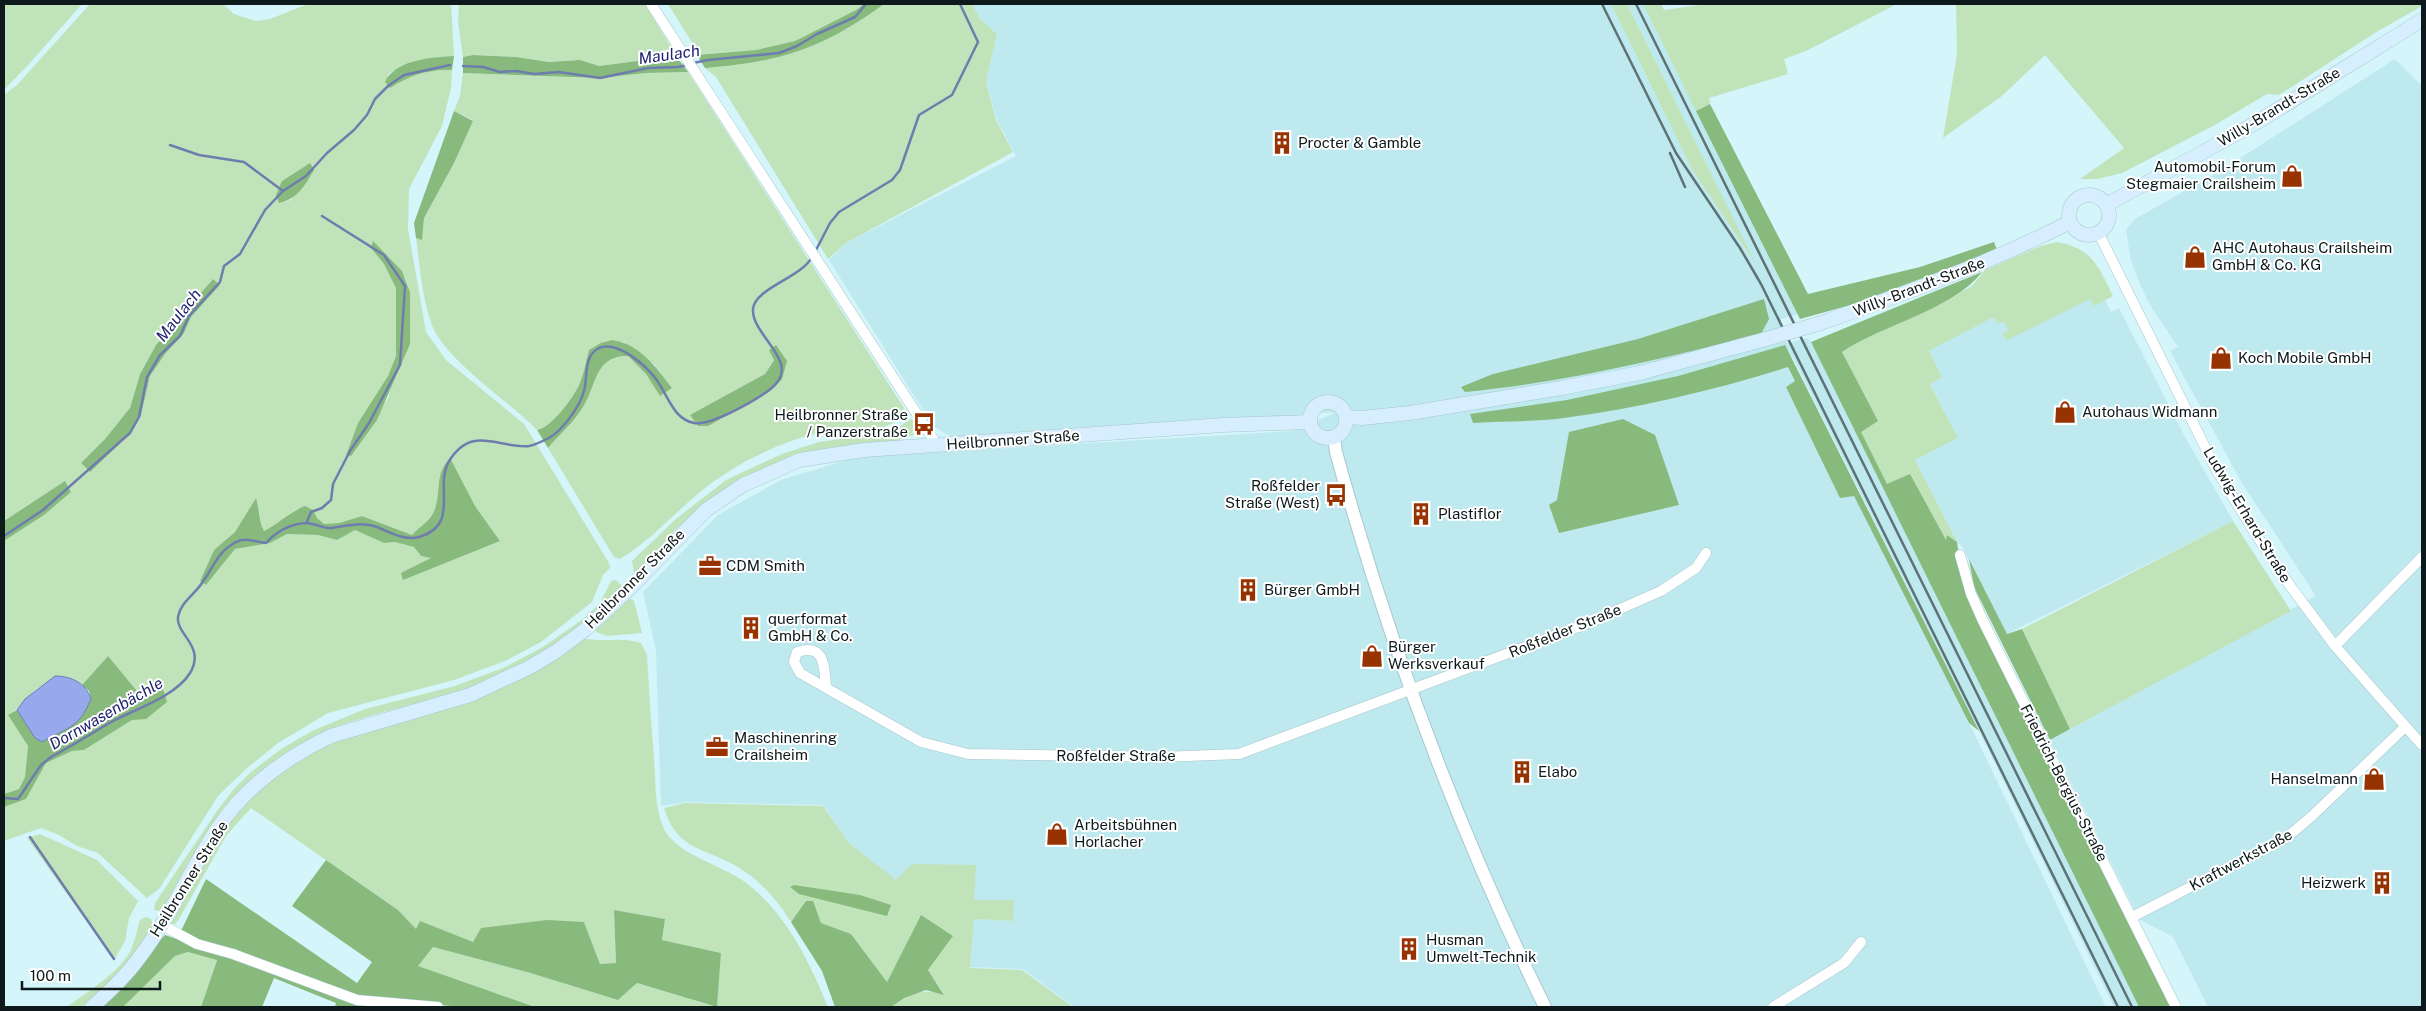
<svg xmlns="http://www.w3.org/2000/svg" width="2426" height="1011" viewBox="0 0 2426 1011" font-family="'Public Sans',sans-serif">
  <rect width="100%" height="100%" fill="#d4f5fa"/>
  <path fill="#bee9ef" d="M972 4H1611L1693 171 1753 259 1627 4H1643L1798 314 1781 319 1780 326 1787 343 1808 338 1811 342 2139 1007H2114L1984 741 1792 356 1788 367 1795 381 1786 387 1840 497 1854 496 1969 723 2106 1007H1074L1023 969 970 967 974 919 1012 921 974 900 896 881 849 843 823 805 686 802 661 806 656 651 643 592 718 515 781 480 857 457 1293 431 1337 412 952 437 933 426 829 260 846 243 1016 156 997 120 986 82 997 34 981 20Z
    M2395 59 2422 86V1007H2208L2173 937 2139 919 2050 740 2316 596 2242 483 2170 351 2178 347 2150 305 2140 284 2131 261 2126 230 2135 219 2225 168Z
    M2090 298 2094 306 2105 300 2111 312 2119 308 2185 437 2233 521 2007 634 1962 546 1957 542 1915 460 1958 438 1930 383 1942 377 1929 351 1994 317 2003 321 2008 331 2002 334 2009 339Z"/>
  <path fill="#c1e3ba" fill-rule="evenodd" d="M4 4H82L29 64 4 90Z
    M90 4H223L234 14 256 21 270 19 308 4H451L454 56C430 57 409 62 388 74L390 87C410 75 428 69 452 70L451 88 442 126 409 189 408 229 426 332 446 360 524 424 609 563 610 568 603 575 592 602 541 642 505 661 454 680 328 713 278 743 246 769 218 796 159 889 147 898 98 853 77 846 59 835 41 828 4 841V807L26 799 46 763 72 751 84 750 132 720 141 697 108 656 82 685C74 679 69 680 60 681 30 682 30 704 8 715L28 746 25 777 19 789 4 794V541L44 515 71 491 64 482 4 521V95L17 85ZM310 163 291 200 279 203 282 181ZM371 248C394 265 411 272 410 304L388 399 346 454 358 423 388 376 396 356V287L384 264ZM213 279 220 285 191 317 184 333 165 354 150 376 141 415 131 433 89 472 81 463 105 439 130 408 140 374 156 345ZM439 492 475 506 500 541 403 579 402 573 432 558 421 556 414 547 395 542 384 543 355 530 337 540 318 535 287 534 270 543 235 549 206 585 200 581 214 550 235 532 256 498C261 509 258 520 264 531L278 524 297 509 324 524 339 523 362 516 412 535 426 523 435 511Z
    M459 4H645L679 60H645L599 66 580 60 549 62 516 57 473 55 463 57 458 22Z
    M668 4H864L856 10 795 41 756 50 697 55 693 44Z
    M884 4H972L981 20 997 34 986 82 996 120 1013 152 846 243 828 259 716 77 705 68C781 62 822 49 884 4Z
    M1611 4H1627L1756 264 1693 171Z
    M1643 4H1661L1664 10 1707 4H1897L1806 51 1784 59 1788 74 1709 98 1710 104 1696 111Z
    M1956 4H2422V6L2378 31 2279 95 2267 94 2213 126 2122 173 2097 179H2080L2124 148 2045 55 2002 96 1943 138 1957 54Z
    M688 72 904 408C893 437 857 428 833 430 816 432 794 440 778 446 747 459 718 476 693 498 669 519 648 542 620 559L614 557 548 448C559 435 574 422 583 407 597 384 594 357 628 356L646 374 660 395 672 388 655 365 624 342 589 350C586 361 584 374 579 385 573 398 551 428 537 430 509 401 445 360 432 325 422 298 420 267 416 238L422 239 424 218 454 163 473 120 454 111 460 96 463 73 599 78 646 73ZM774 359 770 391 691 415 765 374Z
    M2057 242C2092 248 2099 267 2113 296L2094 306 2090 299 2007 340 2002 334 2008 331 2003 321 1998 324 1994 317 1929 351 1942 377 1930 384 1958 438 1915 460 1957 542 1947 535 1946 541 1887 484 1860 431 1877 421 1842 352 1858 342 1942 302 1972 286 1985 270 2041 246Z
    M911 419 914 421 916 427 913 435 890 443 833 447 793 456 699 509 674 531 641 569 634 572 632 561 676 519 726 480 782 454 819 442 891 432Z
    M2233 521 2291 611 2070 729 2022 629Z
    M616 580 621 585V592C576 632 527 669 470 688 425 703 378 711 333 728L315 736 269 767 162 912 154 910 155 903 217 811 233 790 251 772 281 749 312 731 365 709 455 686 503 668 543 647 583 619 600 603 611 581Z
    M631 599 634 601 642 633 607 636 596 632 595 628 627 600Z
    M582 638C603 643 621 636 641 643L647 655C649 689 651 724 654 758 656 781 654 807 664 829 677 855 722 865 745 882 786 913 809 961 828 1007H717L721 953 662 940 665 919 614 910 616 963 600 964 584 922 473 942 420 922 416 929 398 910 251 808 226 836 179 919 175 924H171L219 836 246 804 272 779 302 757 338 739 430 712Z
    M685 803 823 806 849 843 896 880 912 864 976 865 974 900H1014L1013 921 974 919 970 968 1022 970 1073 1007H891C908 992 922 989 944 994L928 970 952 937 921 915 887 982 851 934 821 923 806 901 791 922C777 900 761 881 738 867 704 847 677 851 664 808Z
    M40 834 97 860 138 901 129 918 125 941 114 960 27 838Z
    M146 917 151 919 154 927C131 959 112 981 82 1007H67C88 991 118 974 131 950 135 940 137 930 140 920Z
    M433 947 527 972 618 1000 637 983 716 1007H535L417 966Z
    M188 952 217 959 201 1007H123L175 956Z"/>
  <path fill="#87ba7c" d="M864 4H884C822 49 781 62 705 68L697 55 756 50 795 41 856 10Z
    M473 55 516 57 549 62 580 60 599 66 645 60H679L688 72 646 73 599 78 463 73V57Z
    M454 56 452 70C428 69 410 75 390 88L385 82C395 60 432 57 454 56Z
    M1710 104 1808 294 1920 267 1994 242 1997 250 1854 304 1800 319 1696 111Z
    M454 111 473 121 454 163 424 218 422 240 416 238 414 223Z
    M310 163 314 170C305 185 298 199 279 203L276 195 282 181Z
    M373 241 402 271 410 292V344L377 420 351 456 346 455 358 423 388 376 396 356V288L384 264 371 248Z
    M1982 272C1954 309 1882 325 1842 352L1878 421 1861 432 1887 484 1910 474 1946 540 1947 535 1957 542 1961 569 2027 718 2171 1007H2139L1811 342Z
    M213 279 220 285 191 317 184 333 165 354 150 376 141 415 131 433 90 472 81 463 105 439 130 408 140 374 156 345Z
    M1764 299 1769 319 1761 334C1661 359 1568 382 1465 392L1461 387 1493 374 1638 339Z
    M612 340C640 344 656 367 672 388L660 396 646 374 628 356C594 356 597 385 583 407 574 422 559 435 548 448L537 430C551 428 573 398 579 385 584 374 586 361 589 350L601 343Z
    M776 345 787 361 782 379 770 391 708 426H698L690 415 765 374 774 360 769 350Z
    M1785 345 1979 731 1969 723 1854 496 1840 498 1786 387 1795 381 1788 367C1716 390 1639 408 1564 418 1534 422 1503 421 1473 423L1470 414 1567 400 1678 376Z
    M1623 419 1655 435 1679 505 1559 533 1549 505 1557 500 1569 432Z
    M450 458 475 506 500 541 403 580 401 573 431 558 421 556 414 547 395 542 384 543 355 530 337 540 318 535 287 534 270 543 235 549 206 585 200 581 214 550 235 532 256 498C260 509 258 520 264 531 278 524 290 512 305 506L313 510 317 518 324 524 339 523 362 516 412 535C420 526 431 521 435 509 442 487 434 476 450 458Z
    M65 481 71 492 44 515 4 541V521Z
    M1969 559 2007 634 2022 629 2070 729 2050 740 1974 587Z
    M108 656 141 696 163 689 167 702 146 719 132 720 84 750 72 751 46 763 26 799 4 807V794L19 789 25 777 28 746 8 715 17 710 35 738 42 742C66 728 79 728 91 699L89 691 82 685Z
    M326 860 398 910 416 929 420 921 473 942 481 928 547 920 584 922 600 964 616 963 614 910 665 919 662 940 721 953 717 1007 637 983 618 1000 527 972 433 947 418 966 535 1007H462L364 998 202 941 181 931 206 879 357 983 372 962 292 906Z
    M794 885 860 895 891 905 887 916 799 894 790 887Z
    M806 901H813L821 923 851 934 887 982 921 915 953 936 928 970 944 995 926 990 904 998 891 1007H835L822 971 791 922Z
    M165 935 257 967 358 1006 409 1007H335L336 1003 274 978 262 1007H201L217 960 188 952 175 956 123 1007H98Z"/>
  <path fill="#97a8ed" stroke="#6e7dae" d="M55 676C71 676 86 683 91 699 78 730 67 727 42 742L35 738 17 710 25 699Z"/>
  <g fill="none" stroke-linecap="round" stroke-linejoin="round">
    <path stroke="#6e7dae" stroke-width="2.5" d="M693 63 708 60 779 53 797 46 817 34 855 17 866 4
      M463 66 483 67 500 72 516 71 534 74 559 72 600 78 648 68 678 67 688 65
      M170 145 199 155 244 162 283 191
      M815 252 830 223 839 212 892 180 900 170 919 115 952 95 978 42 960 4
      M307 522 311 512 322 508 331 500 333 484 350 451 369 423 400 365 405 286 384 255 322 216
      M4 536 43 510 130 433 139 417 147 377 160 355 180 336 189 316 220 282 224 266 240 254 265 210 283 191 306 176 327 153 354 130 367 115 375 99 388 86 404 75 450 65
      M4 798 18 799 41 765 51 757C72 746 92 733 113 721 136 709 176 696 190 673 206 646 176 635 178 617 180 603 195 594 202 583 209 574 214 562 221 554 224 550 231 545 236 542 246 537 256 542 266 543 276 532 290 524 306 523 315 523 323 529 332 528 346 526 359 522 374 526 389 531 402 541 419 537 460 525 435 488 448 463 471 423 499 449 529 446 535 445 543 441 549 438 563 430 580 406 584 391 588 377 583 356 599 348 618 340 646 366 656 379 668 395 673 419 694 423 711 426 754 401 768 391 807 364 751 337 753 309 755 288 801 278 812 257
      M30 837 114 959"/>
    <defs>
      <path id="minor" d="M651 4 937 445
        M2098 232 2217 471 2255 533 2291 587 2335 646 2422 745
        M1960 555 1971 594 1983 621 2176 1007
        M2335 646 2422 557
        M826 687C824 666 825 643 797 652L794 662 800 673 921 742 968 754 1161 757 1239 754 1586 624 1661 591 1696 568 1706 553
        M2132 917 2286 838 2312 816 2405 727
        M162 925 197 944 233 954 357 1000 438 1007
        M1773 1007 1844 963 1861 942"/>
      <path id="tertiary" d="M1334 437 1336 452C1388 642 1458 830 1545 1007"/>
      <path id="secondary" d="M2069 215a20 20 0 1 1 40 0a20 20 0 1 1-40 0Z
        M2106 205 2256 123 2422 20
        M1821 323C1906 293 1990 263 2070 222
        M1310 420a18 18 0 1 1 36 0a18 18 0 1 1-36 0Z
        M1346 417 1362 418 1410 413 1561 388 1640 373 1766 339
        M92 1007C109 992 126 976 139 958 170 918 190 870 218 828 244 788 288 756 331 736L470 695 530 667 555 652 586 629 629 589 706 510 743 485 800 460 864 450 1223 425 1310 422"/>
    </defs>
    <use href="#minor" stroke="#a7c7cc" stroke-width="11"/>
    <use href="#tertiary" stroke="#a7c7cc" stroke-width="14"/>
    <use href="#secondary" stroke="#a7c7cc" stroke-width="15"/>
    <use href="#minor" stroke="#fff" stroke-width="10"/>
    <use href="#tertiary" stroke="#fff" stroke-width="12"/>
    <use href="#secondary" stroke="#d7eefe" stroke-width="14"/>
    <path stroke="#5e7275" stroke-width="2.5" d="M1602 4 1676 153 1740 248 1761 284 2118 1007
      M1636 4 2132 1007
      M1670 153 1685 187"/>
    <defs>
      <path id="secondary-bridge" d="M1766 339 1821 323"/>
    </defs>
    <use href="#secondary-bridge" stroke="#a7c7cc" stroke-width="15" stroke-linecap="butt"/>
    <use href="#secondary-bridge" stroke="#d7eefe" stroke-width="14"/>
  </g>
  <defs>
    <symbol id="building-bare" viewBox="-9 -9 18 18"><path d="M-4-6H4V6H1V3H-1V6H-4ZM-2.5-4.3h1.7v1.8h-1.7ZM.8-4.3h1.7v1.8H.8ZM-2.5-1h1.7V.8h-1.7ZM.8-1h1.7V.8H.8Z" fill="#973201" stroke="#fff" stroke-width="2.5" paint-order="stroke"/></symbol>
    <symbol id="shop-bare" viewBox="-9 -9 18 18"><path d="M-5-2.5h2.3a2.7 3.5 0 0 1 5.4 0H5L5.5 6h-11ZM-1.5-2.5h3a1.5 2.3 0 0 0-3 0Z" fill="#973201" stroke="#fff" stroke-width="2.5" paint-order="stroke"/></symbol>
    <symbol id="bus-bare" viewBox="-9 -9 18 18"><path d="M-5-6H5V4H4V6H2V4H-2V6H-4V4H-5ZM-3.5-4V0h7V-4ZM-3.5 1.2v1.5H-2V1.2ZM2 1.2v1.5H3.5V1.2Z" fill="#973201" stroke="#fff" stroke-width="2.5" paint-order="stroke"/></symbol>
    <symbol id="office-bare" viewBox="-9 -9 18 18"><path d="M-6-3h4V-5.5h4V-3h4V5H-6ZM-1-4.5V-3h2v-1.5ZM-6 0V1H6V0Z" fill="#973201" stroke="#fff" stroke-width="2.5" paint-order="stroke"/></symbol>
  </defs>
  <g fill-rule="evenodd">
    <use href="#building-bare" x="1266" y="127" width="32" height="32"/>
    <use href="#shop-bare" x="2276" y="160" width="32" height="32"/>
    <use href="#shop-bare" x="2179" y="241" width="32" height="32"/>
    <use href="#shop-bare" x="2205" y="342" width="32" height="32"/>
    <use href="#shop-bare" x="2049" y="396" width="32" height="32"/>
    <use href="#bus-bare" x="908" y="408" width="32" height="32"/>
    <use href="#bus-bare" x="1320" y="479" width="32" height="32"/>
    <use href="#building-bare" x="1405" y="498" width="32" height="32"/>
    <use href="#office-bare" x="694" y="550" width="32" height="32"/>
    <use href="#building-bare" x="1232" y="574" width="32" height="32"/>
    <use href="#building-bare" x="735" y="612" width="32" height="32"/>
    <use href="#shop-bare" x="1356" y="640" width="32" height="32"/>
    <use href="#office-bare" x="701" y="731" width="32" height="32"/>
    <use href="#building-bare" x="1506" y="756" width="32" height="32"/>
    <use href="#shop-bare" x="2358" y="763" width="32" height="32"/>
    <use href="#shop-bare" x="1041" y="818" width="32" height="32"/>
    <use href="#building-bare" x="2366" y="867" width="32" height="32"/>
    <use href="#building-bare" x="1393" y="933" width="32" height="32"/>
  </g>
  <g text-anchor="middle" stroke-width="4" stroke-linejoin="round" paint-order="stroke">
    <g font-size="15" fill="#0d191a" stroke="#fff">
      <text transform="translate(2279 107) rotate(-31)" y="5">Willy-Brandt-Straße</text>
      <text transform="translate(1919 287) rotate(-21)" y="5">Willy-Brandt-Straße</text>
      <text transform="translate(1013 440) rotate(-4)" y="5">Heilbronner Straße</text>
      <text transform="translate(2247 515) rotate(59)" y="5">Ludwig-Erhard-Straße</text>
      <text transform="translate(635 579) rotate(-45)" y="5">Heilbronner Straße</text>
      <text transform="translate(1565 631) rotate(-22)" y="5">Roßfelder Straße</text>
      <text x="1116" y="761">Roßfelder Straße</text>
      <text transform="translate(2064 783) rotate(63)" y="5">Friedrich-Bergius-Straße</text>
      <text transform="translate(2241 860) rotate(-28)" y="5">Kraftwerkstraße</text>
      <text transform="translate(189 879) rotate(-58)" y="5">Heilbronner Straße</text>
    </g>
    <g font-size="15" fill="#0d191a" stroke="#fff" text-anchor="start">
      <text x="1298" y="148">Procter &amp; Gamble</text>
      <text x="2276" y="172" text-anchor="end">Automobil-Forum<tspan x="2276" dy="17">Stegmaier Crailsheim</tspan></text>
      <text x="2212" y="253">AHC Autohaus Crailsheim<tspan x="2212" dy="17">GmbH &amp; Co. KG</tspan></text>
      <text x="2238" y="363">Koch Mobile GmbH</text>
      <text x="2082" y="417">Autohaus Widmann</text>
      <text x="908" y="420" text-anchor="end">Heilbronner Straße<tspan x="908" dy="17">/ Panzerstraße</tspan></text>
      <text x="1320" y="491" text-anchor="end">Roßfelder<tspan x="1320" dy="17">Straße (West)</tspan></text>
      <text x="1438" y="519">Plastiflor</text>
      <text x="726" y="571">CDM Smith</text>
      <text x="1264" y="595">Bürger GmbH</text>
      <text x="768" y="624">querformat<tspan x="768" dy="17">GmbH &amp; Co.</tspan></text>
      <text x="1388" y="652">Bürger<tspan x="1388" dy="17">Werksverkauf</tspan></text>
      <text x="734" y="743">Maschinenring<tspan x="734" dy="17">Crailsheim</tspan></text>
      <text x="1538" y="777">Elabo</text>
      <text x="2358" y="784" text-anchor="end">Hanselmann</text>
      <text x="1074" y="830">Arbeitsbühnen<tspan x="1074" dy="17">Horlacher</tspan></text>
      <text x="2366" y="888" text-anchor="end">Heizwerk</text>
      <text x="1426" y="945">Husman<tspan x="1426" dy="17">Umwelt-Technik</tspan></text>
    </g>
    <g font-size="16" font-style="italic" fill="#1e2270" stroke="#fff">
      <text transform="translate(669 54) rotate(-8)" y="6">Maulach</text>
      <text transform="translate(178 315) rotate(-52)" y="6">Maulach</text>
      <text transform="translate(106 713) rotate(-30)" y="6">Dornwasenbächle</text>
    </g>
  </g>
  <rect width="2426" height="1011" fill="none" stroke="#0d191a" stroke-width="10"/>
  <path d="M22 981v8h138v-8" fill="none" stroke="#0d191a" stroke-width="2.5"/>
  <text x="30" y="981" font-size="15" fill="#0d191a" stroke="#ffffff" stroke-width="4" paint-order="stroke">100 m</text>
</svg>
